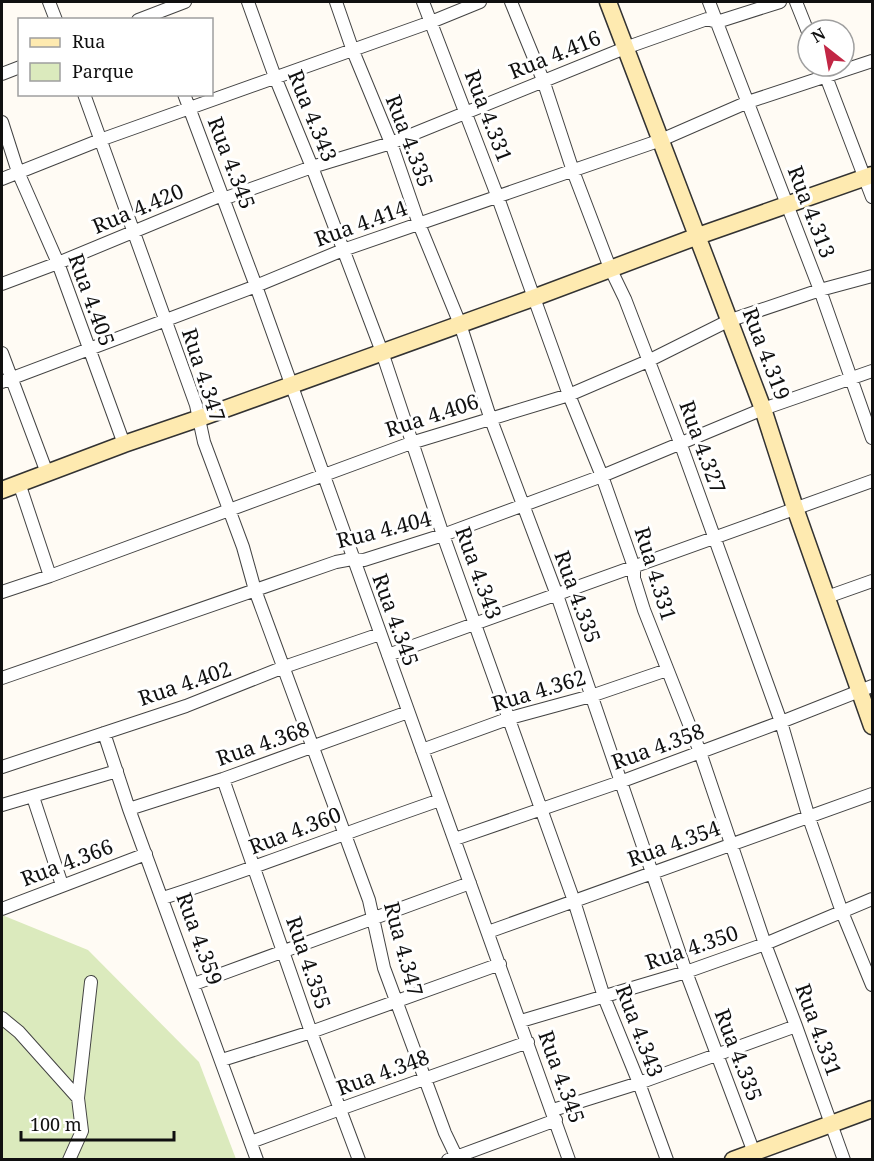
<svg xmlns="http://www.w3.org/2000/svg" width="874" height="1161" viewBox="0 0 874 1161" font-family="'Noto Serif',serif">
  <rect width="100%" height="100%" fill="#fffbf4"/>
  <path fill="#dbeabd" d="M2 915 88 950 199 1062 236 1159H2Z"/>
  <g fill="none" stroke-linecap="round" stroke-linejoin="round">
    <defs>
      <path id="street" d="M49 2 56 20
        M248 2 275 77 312 167 382 352 443 535 574 901 604 997 639 1083 667 1160
        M336 2 353 51 391 143 419 224 460 324 490 417 557 595 686 972 756 1158
        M423 2 497 195 569 395 602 476 634 567V578L644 610 700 752 765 944 796 1026 844 1160
        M511 2 543 80 573 171 610 268 625 299 681 445 781 722 809 818 842 912 872 985
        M709 2 820 290 872 438
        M796 2 808 32
        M138 20 185 2
        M822 66 872 197
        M2 74 20 67
        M84 94 196 405 204 442 243 547 255 590 369 900 384 968 445 1133 458 1160
        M184 94 256 286 569 1160
        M2 122 18 172 58 263 124 444
        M2 179 100 140 431 22 480 2
        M223 199 312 167 391 143 625 48 707 19 717 22 780 2
        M2 284 58 263 222 195
        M2 353 47 473
        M2 382 256 286 343 250 661 140 748 102 872 61
        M19 483 50 576
        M2 592 50 576 411 443 569 395 648 361 728 321 820 290 872 276
        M827 597 872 581
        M388 655 872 481
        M2 678 336 562 352 559 364 560 443 535 602 476 763 409 872 371
        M104 733 129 809 257 1160
        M422 750 510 718 591 696 667 670
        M2 767 186 706 284 667 380 634
        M223 779 311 1032 359 1160
        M33 797 62 885
        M2 805 117 771
        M129 809 223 779 408 712
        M455 839 620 782 781 722 872 686
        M163 898C256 868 347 832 440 800
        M2 909 146 854
        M488 932 872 794
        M194 984 470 883
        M2 1018 19 1032 78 1098 82 1131 69 1160
        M521 1021 686 972 765 944 872 899
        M222 1060 311 1032 500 964
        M78 1098 91 982
        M553 1110 639 1083 796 1026
        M251 1142 340 1109 528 1042
        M448 1160 556 1120"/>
      <path id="secondary" d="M608 2 763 409 795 508 872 726
        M2 490 124 444 200 418 533 298 698 236 872 175
        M733 1160 872 1109"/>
    </defs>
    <use href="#street" stroke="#434343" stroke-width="14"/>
    <use href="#secondary" stroke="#323232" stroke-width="19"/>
    <use href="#street" stroke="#fff" stroke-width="12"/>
    <use href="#secondary" stroke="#feeab0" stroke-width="16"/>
  </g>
  <g text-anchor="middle" stroke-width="6" stroke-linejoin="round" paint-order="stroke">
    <g font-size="21" fill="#101010" stroke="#fff">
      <text transform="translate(555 55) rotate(-22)" y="7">Rua 4.416</text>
      <text transform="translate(312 116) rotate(68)" y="7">Rua 4.343</text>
      <text transform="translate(488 116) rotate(69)" y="7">Rua 4.331</text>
      <text transform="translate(409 141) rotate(69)" y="7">Rua 4.335</text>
      <text transform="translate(231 163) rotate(69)" y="7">Rua 4.345</text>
      <text transform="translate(138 209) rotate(-23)" y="7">Rua 4.420</text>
      <text transform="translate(811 212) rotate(69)" y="7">Rua 4.313</text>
      <text transform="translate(361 224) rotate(-20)" y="7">Rua 4.414</text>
      <text transform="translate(91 300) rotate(70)" y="7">Rua 4.405</text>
      <text transform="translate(766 354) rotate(69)" y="7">Rua 4.319</text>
      <text transform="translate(203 375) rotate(72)" y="7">Rua 4.347</text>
      <text transform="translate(432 416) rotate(-18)" y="7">Rua 4.406</text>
      <text transform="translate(702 447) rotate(70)" y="7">Rua 4.327</text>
      <text transform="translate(384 530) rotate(-14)" y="7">Rua 4.404</text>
      <text transform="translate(478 573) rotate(70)" y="7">Rua 4.343</text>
      <text transform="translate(655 574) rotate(73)" y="7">Rua 4.331</text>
      <text transform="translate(577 597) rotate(70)" y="7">Rua 4.335</text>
      <text transform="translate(395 620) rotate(70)" y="7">Rua 4.345</text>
      <text transform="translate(185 684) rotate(-19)" y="7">Rua 4.402</text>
      <text transform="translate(539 691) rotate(-17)" y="7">Rua 4.362</text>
      <text transform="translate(263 744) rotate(-19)" y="7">Rua 4.368</text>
      <text transform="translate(658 747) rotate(-20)" y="7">Rua 4.358</text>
      <text transform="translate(295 831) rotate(-21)" y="7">Rua 4.360</text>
      <text transform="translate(674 844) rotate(-20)" y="7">Rua 4.354</text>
      <text transform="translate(67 863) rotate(-21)" y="7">Rua 4.366</text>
      <text transform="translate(199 939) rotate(70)" y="7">Rua 4.359</text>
      <text transform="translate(692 948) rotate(-19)" y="7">Rua 4.350</text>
      <text transform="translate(403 949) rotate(75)" y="7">Rua 4.347</text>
      <text transform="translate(308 963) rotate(71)" y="7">Rua 4.355</text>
      <text transform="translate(818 1030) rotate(70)" y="7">Rua 4.331</text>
      <text transform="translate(639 1031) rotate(69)" y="7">Rua 4.343</text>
      <text transform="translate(738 1055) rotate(69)" y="7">Rua 4.335</text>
      <text transform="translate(383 1073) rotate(-20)" y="7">Rua 4.348</text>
      <text transform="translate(561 1077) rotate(70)" y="7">Rua 4.345</text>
    </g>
  </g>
  <rect width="874" height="1161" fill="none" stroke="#101010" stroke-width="6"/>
  <rect x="18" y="18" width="195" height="78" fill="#ffffff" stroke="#9f9f9f" stroke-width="1.5"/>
  <rect x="30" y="38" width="30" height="9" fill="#feeab0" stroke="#9f9f9f" stroke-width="1.5"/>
  <text x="72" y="48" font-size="18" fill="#101010">Rua</text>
  <rect x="30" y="63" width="30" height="18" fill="#dbeabd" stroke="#9f9f9f" stroke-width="1.5"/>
  <text x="72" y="78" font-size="18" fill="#101010">Parque</text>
  <g transform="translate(826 48) rotate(329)"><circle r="28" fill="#ffffff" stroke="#9f9f9f" stroke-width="1.5"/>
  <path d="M0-4.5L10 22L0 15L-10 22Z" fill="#c22745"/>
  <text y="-9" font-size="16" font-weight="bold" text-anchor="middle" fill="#101010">N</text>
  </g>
  <path d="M21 1131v9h153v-9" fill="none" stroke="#101010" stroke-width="3"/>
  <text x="30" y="1131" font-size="18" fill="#101010" stroke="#ffffff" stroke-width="4.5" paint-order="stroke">100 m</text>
</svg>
